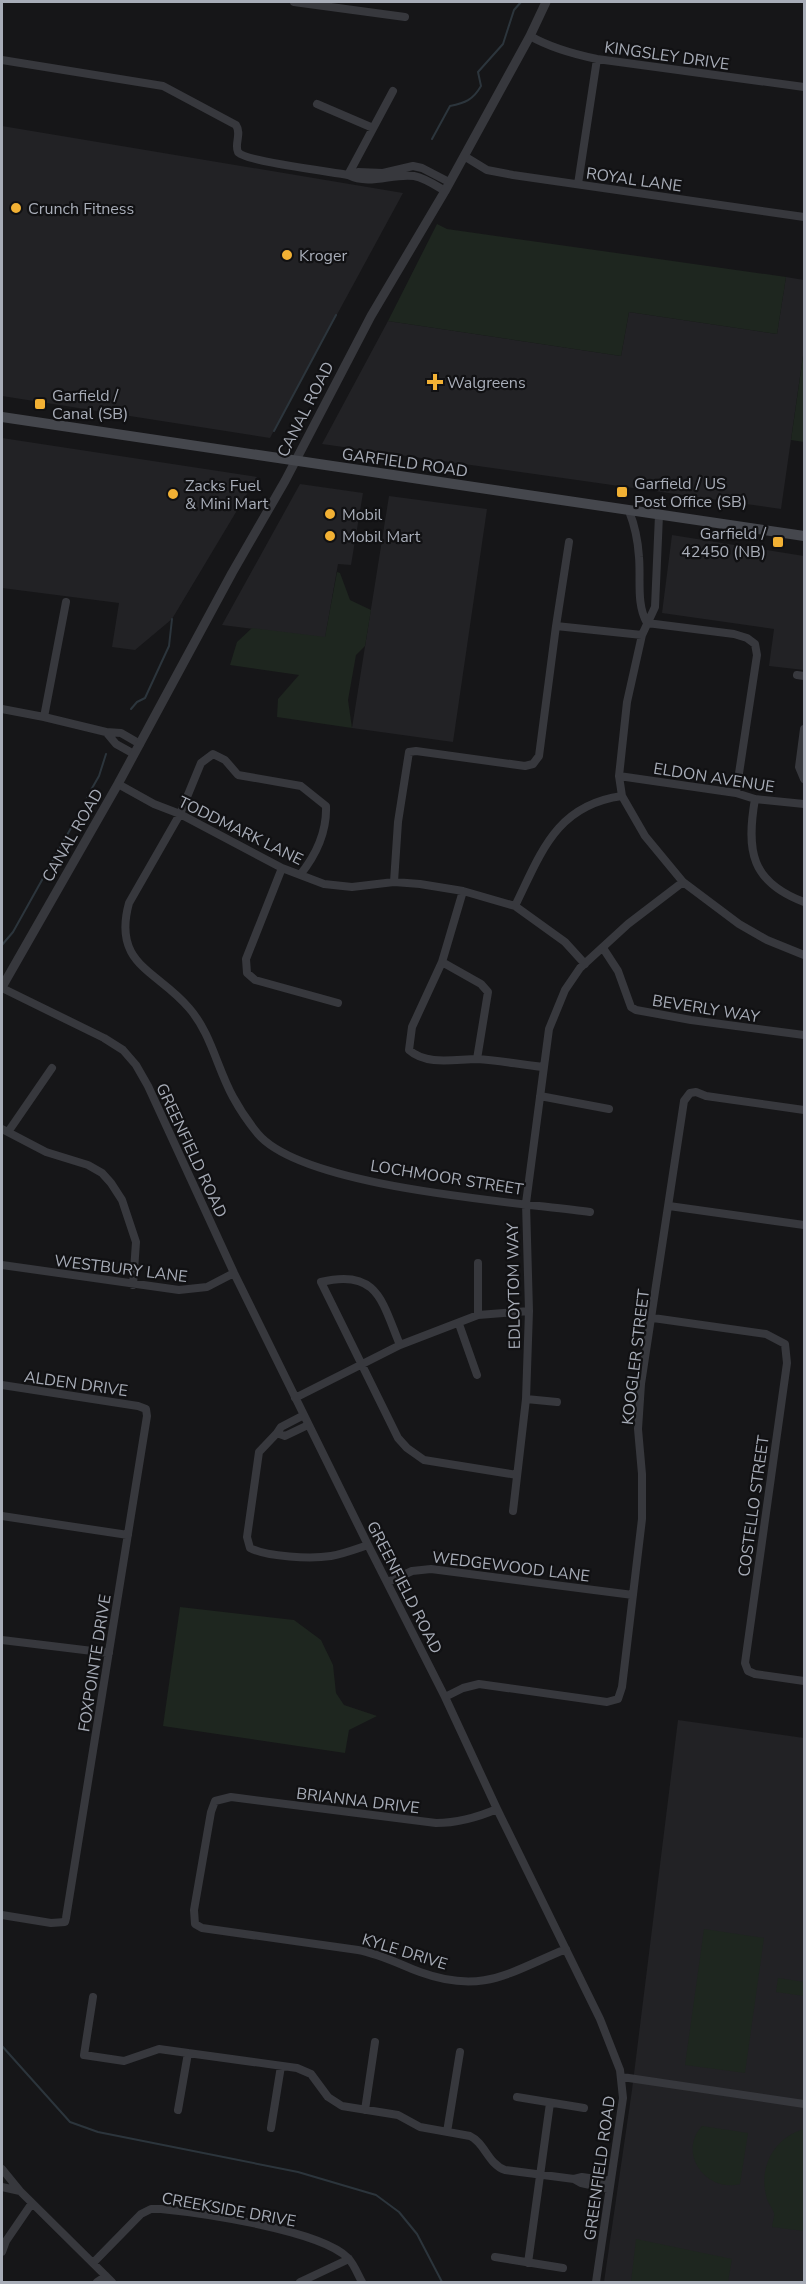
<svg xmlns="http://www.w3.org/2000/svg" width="806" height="2284" viewBox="0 0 806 2284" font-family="'Nunito Sans',sans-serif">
  <rect width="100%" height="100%" fill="#161618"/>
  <path fill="#222225" d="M2 126 403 193 270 438 2 396Z
    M786 277 804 280V349L781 509 322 444 388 321 621 356 629 312 777 334Z
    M2 438 257 477 172 619 135 650 112 647 119 603 2 588Z
    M300 484 363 493 351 565 338 564 325 638 222 625Z
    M389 496 487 509 453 742 352 728Z
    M672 535 804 556V670L769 666 774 629 662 613Z
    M678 1720 804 1738V2282H604L632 2090Z"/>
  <path fill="#1e261f" d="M437 224 447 229 786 277 777 334 629 312 621 356 388 321Z
    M804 349V442L791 440Z
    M337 572 340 573 350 600 371 610 365 646 356 655 348 700 352 728 277 717 278 699 299 675 230 665 237 642 252 628 325 637Z
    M180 1607 294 1620 321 1640 333 1665 336 1693 344 1705 377 1716 349 1730 345 1753 163 1726Z
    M704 1929 764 1938 745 2073 685 2065Z
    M778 1978 804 1982V1996L776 1992Z
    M702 2126 748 2133 740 2184C706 2193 677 2153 702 2126Z
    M804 2129V2231L772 2227C772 2223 775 2216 774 2213 772 2207 767 2202 766 2195 759 2166 775 2137 804 2129Z
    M636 2239 732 2259 728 2282H631Z"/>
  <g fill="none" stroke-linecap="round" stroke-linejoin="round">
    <path stroke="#2c353c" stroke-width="2" d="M432 139 450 106C465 103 473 100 481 86L478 72 503 44 514 10 521 2
      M274 431 336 315
      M131 709 137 702 145 698 169 646 172 619
      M87 797 99 776 106 754
      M2 945 13 932 76 819
      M2 2046 70 2122 98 2132 298 2172 376 2195 399 2212 417 2234 442 2282"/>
    <path stroke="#37383d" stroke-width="8" d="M294 2 405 17
      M530 36C551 48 573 54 597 59L804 87
      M2 60 163 86 236 125C242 134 234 144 238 152 243 161 333 172 348 175L393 91
      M317 104 373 128
      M464 156 487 170 513 175 804 217
      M578 184 597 59
      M445 191C435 185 425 178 414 176 392 173 370 186 348 175L358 172 383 173 413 166 422 168 449 182
      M629 511C635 526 638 541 639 557 641 579 636 604 647 623
      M659 515 655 607 642 635 627 702 619 776 622 796 645 836 683 882 739 924 767 940 804 955
      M647 623 734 634 747 638 755 644 757 655 736 793
      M556 626 569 542
      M797 675 804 676
      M2 709 44 717 106 732
      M44 717 66 602
      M804 729 799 767 804 779
      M134 754 116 744 106 732 121 733 140 744
      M619 776 736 793 755 799 804 804
      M118 784 154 804 180 814 282 868 324 884 352 887 394 882 420 884 463 891 515 906 565 942 585 964
      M755 799C746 851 751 882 804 902
      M282 868 246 959 247 973 255 980 338 1003
      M300 875C316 855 327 832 326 806L301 786 238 775 225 760 213 754 201 763 180 814 129 903C112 965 157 970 189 1008 211 1033 217 1068 233 1097 240 1110 249 1123 258 1134 304 1188 517 1202 590 1212
      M394 882 398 822 409 752 416 751 525 766 533 764 539 756 556 626 642 635
      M463 891 442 962 412 1027 409 1050C427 1066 456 1059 477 1059 499 1060 521 1065 543 1067
      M515 906C541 853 556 805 622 796
      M603 948 618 971 631 1007 636 1010 691 1020 804 1035
      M442 962 481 984 488 992 477 1059
      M2 988 104 1038 123 1050 136 1065 148 1086 234 1273 368 1545 445 1697 497 1809 600 2019 620 2070 623 2098 596 2282
      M540 1096 609 1109
      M2 1129 46 1152 88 1165 102 1173 111 1183 122 1200 136 1242 133 1285
      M8 1132 52 1068
      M669 1206 804 1225
      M478 1263V1315
      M2 1265 179 1290 207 1287 234 1273
      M653 1318 766 1334 785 1344 787 1363 745 1663 748 1671 755 1674 804 1681
      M459 1324 477 1375
      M400 1345C382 1302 378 1268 321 1282L398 1438 407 1448 424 1460 517 1475
      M2 1385 138 1406 146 1409 147 1416 66 1918 65 1922 51 1923 2 1915
      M295 1398 400 1345 478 1315 529 1311
      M526 1399 557 1402
      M304 1415 281 1427 277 1433 285 1436 308 1425
      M277 1433 259 1452 247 1537 250 1548C267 1557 311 1559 331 1556 343 1554 356 1549 368 1545
      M513 1511 526 1399 529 1311 526 1203 549 1029 565 990 580 968 628 924 683 882
      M2 1516 128 1535
      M388 1582 412 1571 431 1569 633 1595
      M2 1640 109 1653
      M445 1697 463 1688 479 1684 607 1702 618 1699 622 1687 642 1519V1474L638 1429 641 1384 684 1101 690 1093 696 1092 706 1096 804 1110
      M497 1809C476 1818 458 1823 436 1823L231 1797 215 1801 211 1812 194 1910 195 1924 202 1928 358 1950C380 1954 399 1964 420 1972 483 1995 510 1972 566 1949
      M93 1997 84 2055 124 2061 159 2049 297 2068 311 2074 328 2097 342 2106 398 2115 420 2127 470 2136C485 2143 488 2164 505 2170L574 2179
      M622 2077 804 2104
      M517 2097 584 2108
      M178 2110 188 2053
      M365 2110 375 2042
      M271 2128 281 2066
      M447 2132 460 2052
      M2 2169 20 2191
      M2 2187 20 2191 112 2282
      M609 2189 581 2183 574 2179 582 2177 610 2181
      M2 2252 6 2241 32 2203
      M495 2257 563 2268
      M93 2263 141 2214 151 2209H161C202 2213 320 2230 348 2258 354 2264 358 2275 362 2282
      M528 2263 550 2103
      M97 2282 106 2276
      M300 2282 349 2259"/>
    <path stroke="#37383d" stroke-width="9" d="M2 987 118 784 232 573 285 481 371 316 445 191 530 36 546 2"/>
    <path stroke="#45474d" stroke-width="10" d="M2 417 804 536"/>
  </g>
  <g fill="#f2b134" stroke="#111113" stroke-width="2">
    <circle cx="16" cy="208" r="6"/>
    <circle cx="287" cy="255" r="6"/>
    <path d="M432 373h6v6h6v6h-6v6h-6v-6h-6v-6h6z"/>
    <rect x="34" y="398" width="12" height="12" rx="3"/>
    <rect x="616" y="486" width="12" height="12" rx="3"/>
    <circle cx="173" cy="494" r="6"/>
    <circle cx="330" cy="514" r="6"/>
    <circle cx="330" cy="536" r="6"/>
    <rect x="772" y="536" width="12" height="12" rx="3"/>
  </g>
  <g text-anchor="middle" stroke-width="4.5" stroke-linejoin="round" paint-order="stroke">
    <g font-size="16" fill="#a8adb8" stroke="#111113">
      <text transform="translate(667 55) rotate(8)" y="6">KINGSLEY DRIVE</text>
      <text transform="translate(634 179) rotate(8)" y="6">ROYAL LANE</text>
      <text transform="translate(305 409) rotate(-63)" y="6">CANAL ROAD</text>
      <text transform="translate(405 462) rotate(8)" y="6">GARFIELD ROAD</text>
      <text transform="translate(714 777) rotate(9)" y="6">ELDON AVENUE</text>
      <text transform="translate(241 830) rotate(26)" y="6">TODDMARK LANE</text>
      <text transform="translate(72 835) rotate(-60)" y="6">CANAL ROAD</text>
      <text transform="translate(706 1008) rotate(9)" y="6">BEVERLY WAY</text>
      <text transform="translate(192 1150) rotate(65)" y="6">GREENFIELD ROAD</text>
      <text transform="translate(447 1177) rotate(9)" y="6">LOCHMOOR STREET</text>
      <text transform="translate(121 1268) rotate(7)" y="6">WESTBURY LANE</text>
      <text transform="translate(513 1286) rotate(-91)" y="6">EDLOYTOM WAY</text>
      <text transform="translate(635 1357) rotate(-83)" y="6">KOOGLER STREET</text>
      <text transform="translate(76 1383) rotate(8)" y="6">ALDEN DRIVE</text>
      <text transform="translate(753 1506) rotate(-82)" y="6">COSTELLO STREET</text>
      <text transform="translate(511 1566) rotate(7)" y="6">WEDGEWOOD LANE</text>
      <text transform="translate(405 1587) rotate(63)" y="6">GREENFIELD ROAD</text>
      <text transform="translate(94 1663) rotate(-81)" y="6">FOXPOINTE DRIVE</text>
      <text transform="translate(358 1800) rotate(7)" y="6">BRIANNA DRIVE</text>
      <text transform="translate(405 1951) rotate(17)" y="6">KYLE DRIVE</text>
      <text transform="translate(599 2168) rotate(-82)" y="6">GREENFIELD ROAD</text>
      <text transform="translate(229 2209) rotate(10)" y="6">CREEKSIDE DRIVE</text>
    </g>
    <g font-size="16" fill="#a8adb8" stroke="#111113" text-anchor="start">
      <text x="28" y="214">Crunch Fitness</text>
      <text x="299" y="261">Kroger</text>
      <text x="447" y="388">Walgreens</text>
      <text x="52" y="401">Garfield /<tspan x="52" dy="18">Canal (SB)</tspan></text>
      <text x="634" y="489">Garfield / US<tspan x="634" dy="18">Post Office (SB)</tspan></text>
      <text x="185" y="491">Zacks Fuel<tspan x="185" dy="18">&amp; Mini Mart</tspan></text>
      <text x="342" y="520">Mobil</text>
      <text x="766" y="539" text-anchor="end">Garfield /<tspan x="766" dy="18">42450 (NB)</tspan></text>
      <text x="342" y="542">Mobil Mart</text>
    </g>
  </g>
  <rect width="806" height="2284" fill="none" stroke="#a8adb8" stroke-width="6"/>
</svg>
